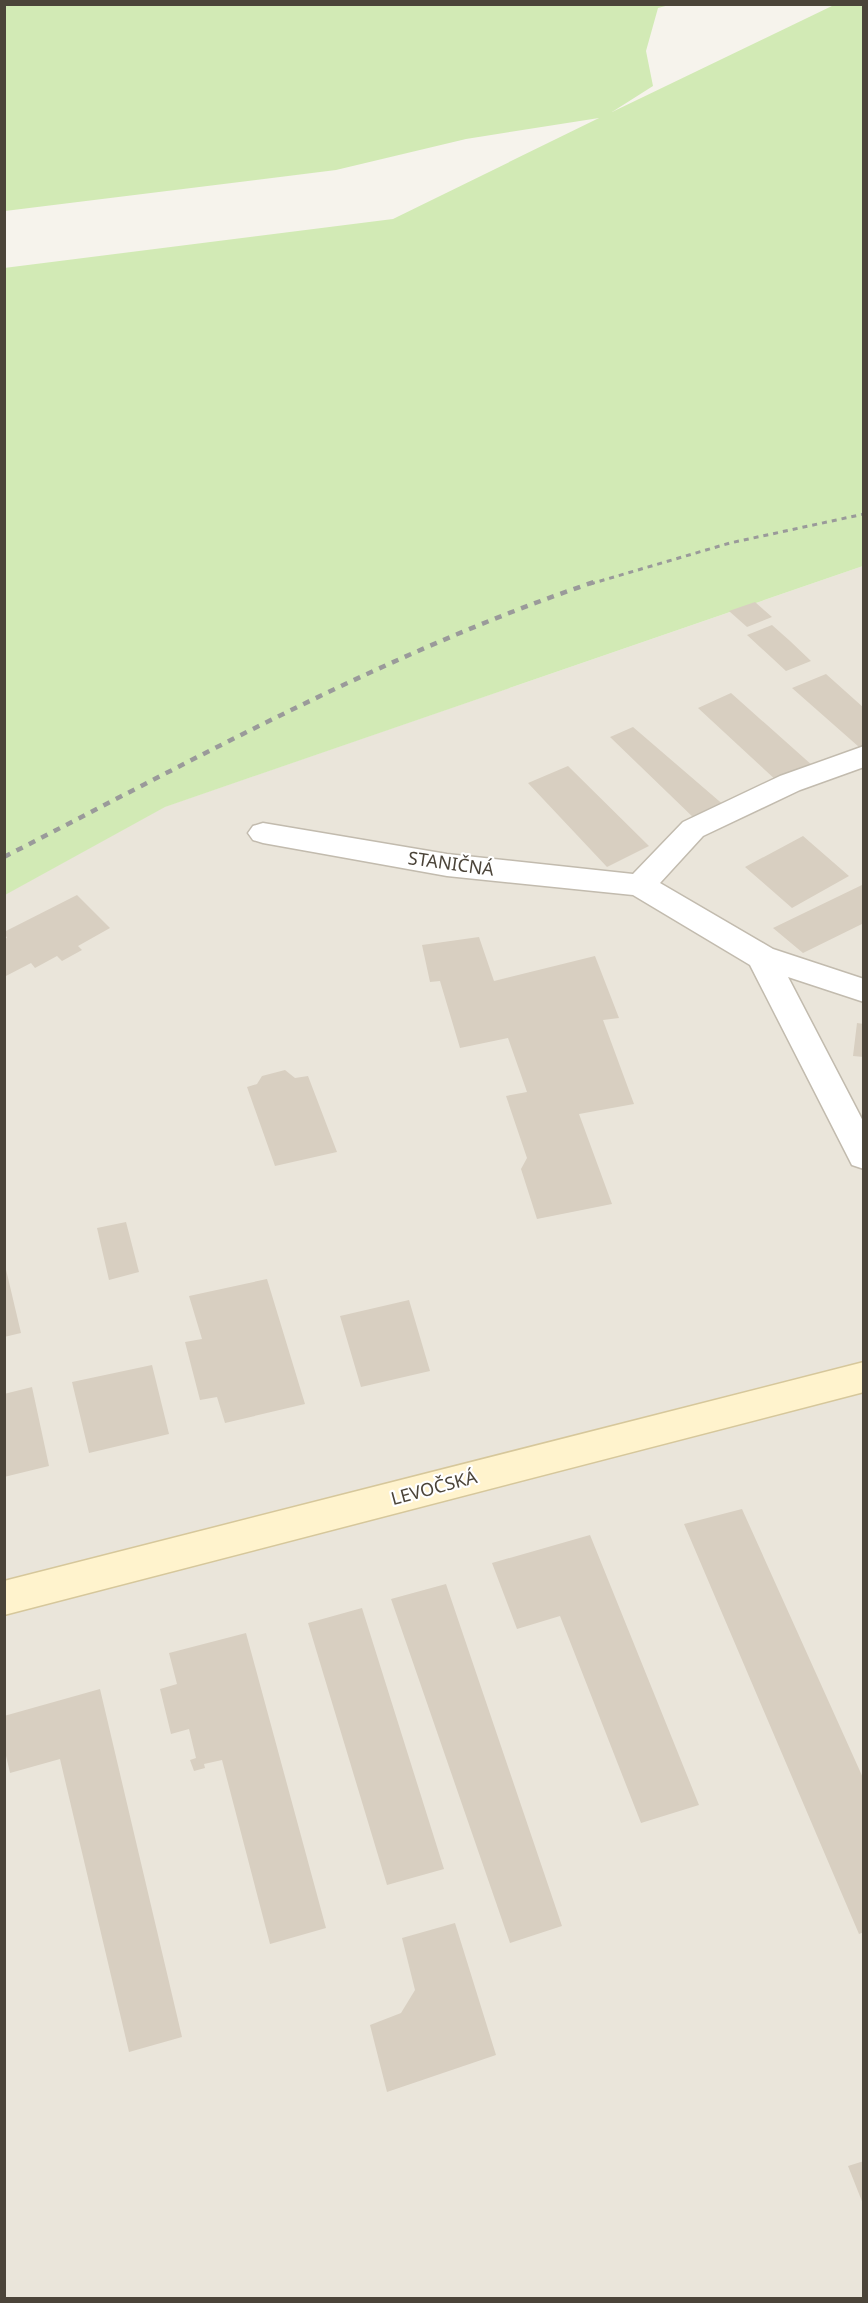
<svg xmlns="http://www.w3.org/2000/svg" width="868" height="2303" viewBox="0 0 868 2303" font-family="'Noto Sans',sans-serif">
  <rect width="100%" height="100%" fill="#f6f3ec"/>
  <path fill="#eae5da" d="M863 566V2298H5L4 895 164 807Z"/>
  <path fill="#d2eab5" d="M5 5H669L658 8 646 51 653 86 612 112 834 5H863V566L165 807 5 895 4 268 393 219 599 118 466 139 336 170 5 211Z"/>
  <path fill="#d8cfc1" d="M755 602 772 617 747 627 729 611Z
    M772 625 790 641 811 661 786 671 747 635Z
    M826 674 864 708V745L859 747 792 688Z
    M731 693 813 766 778 782 698 708Z
    M633 727 726 807 697 821 610 737Z
    M568 766 649 846 607 867 528 783Z
    M803 836 849 876 792 908 745 867Z
    M864 884V923L803 953 773 928Z
    M77 895 110 928 78 946 82 950 62 961 57 956 35 968 31 963 4 977V939L7 938 4 932Z
    M479 937 494 981 595 956 619 1018 603 1020 634 1104 579 1114 612 1204 537 1219 521 1169 527 1158 506 1096 527 1092 508 1038 460 1048 440 981 430 982 422 945Z
    M857 1023 864 1024V1057L853 1056Z
    M285 1070 295 1078 308 1076 337 1152 275 1166 247 1087 257 1084 262 1076Z
    M126 1222 139 1272 109 1280 97 1228Z
    M4 1261 21 1333 4 1337Z
    M267 1279 305 1404 225 1423 217 1397 200 1400 185 1342 202 1339 189 1296Z
    M409 1300 430 1371 361 1387 340 1316Z
    M152 1365 169 1434 89 1453 72 1382Z
    M32 1387 49 1466 4 1477V1394Z
    M742 1509 864 1780V1932L859 1934 684 1524Z
    M590 1535 699 1805 641 1823 560 1616 517 1629 492 1563Z
    M446 1584 562 1926 510 1943 391 1599Z
    M362 1608 444 1869 387 1885 308 1623Z
    M246 1633 326 1928 270 1944 222 1760 204 1764 205 1768 194 1771 190 1760 196 1758 189 1729 171 1734 160 1689 177 1684 169 1653Z
    M100 1689 182 2037 129 2052 60 1759 10 1773 4 1747V1716Z
    M455 1923 496 2055 387 2092 370 2025 401 2013 415 1990 402 1938Z
    M864 2161V2204H863L848 2166Z"/>
  <g fill="none" stroke-linecap="round" stroke-linejoin="round">
    <defs>
      <path id="minor" d="M864 746V767L800 790 703 836 660 883 773 949 864 979V1002L788 977 864 1123V1169L852 1165 750 965 633 895 447 876 263 843 253 840 248 833 253 826 263 823 447 854 633 874 683 822 780 776Z"/>
      <path id="secondary" d="M864 1362V1392L4 1615V1581Z"/>
    </defs>
    <use href="#minor" stroke="#c2bbae" stroke-width="3"/>
    <use href="#secondary" stroke="#d6c79b" stroke-width="3"/>
    <use href="#minor" fill="#fff" fill-rule="evenodd"/>
    <use href="#secondary" fill="#fff3cd" fill-rule="evenodd"/>
    <path stroke="#9a9a9a" stroke-width="3" stroke-dasharray="5 5" stroke-linecap="butt" d="M590 584 730 543 864 514"/>
    <path stroke="#9a9a9a" stroke-width="4.5" stroke-dasharray="7 7" stroke-linecap="butt" d="M4 857C197 758 388 652 594 582"/>
  </g>
  <g text-anchor="middle" stroke-width="4.5" stroke-linejoin="round" paint-order="stroke">
    <g font-size="18" fill="#4b4439" stroke="#fff">
      <text transform="translate(451 864) rotate(8)" y="6">STANIČNÁ</text>
      <text transform="translate(434 1488) rotate(-15)" y="6">LEVOČSKÁ</text>
    </g>
  </g>
  <rect width="868" height="2303" fill="none" stroke="#4b4439" stroke-width="12"/>
</svg>
